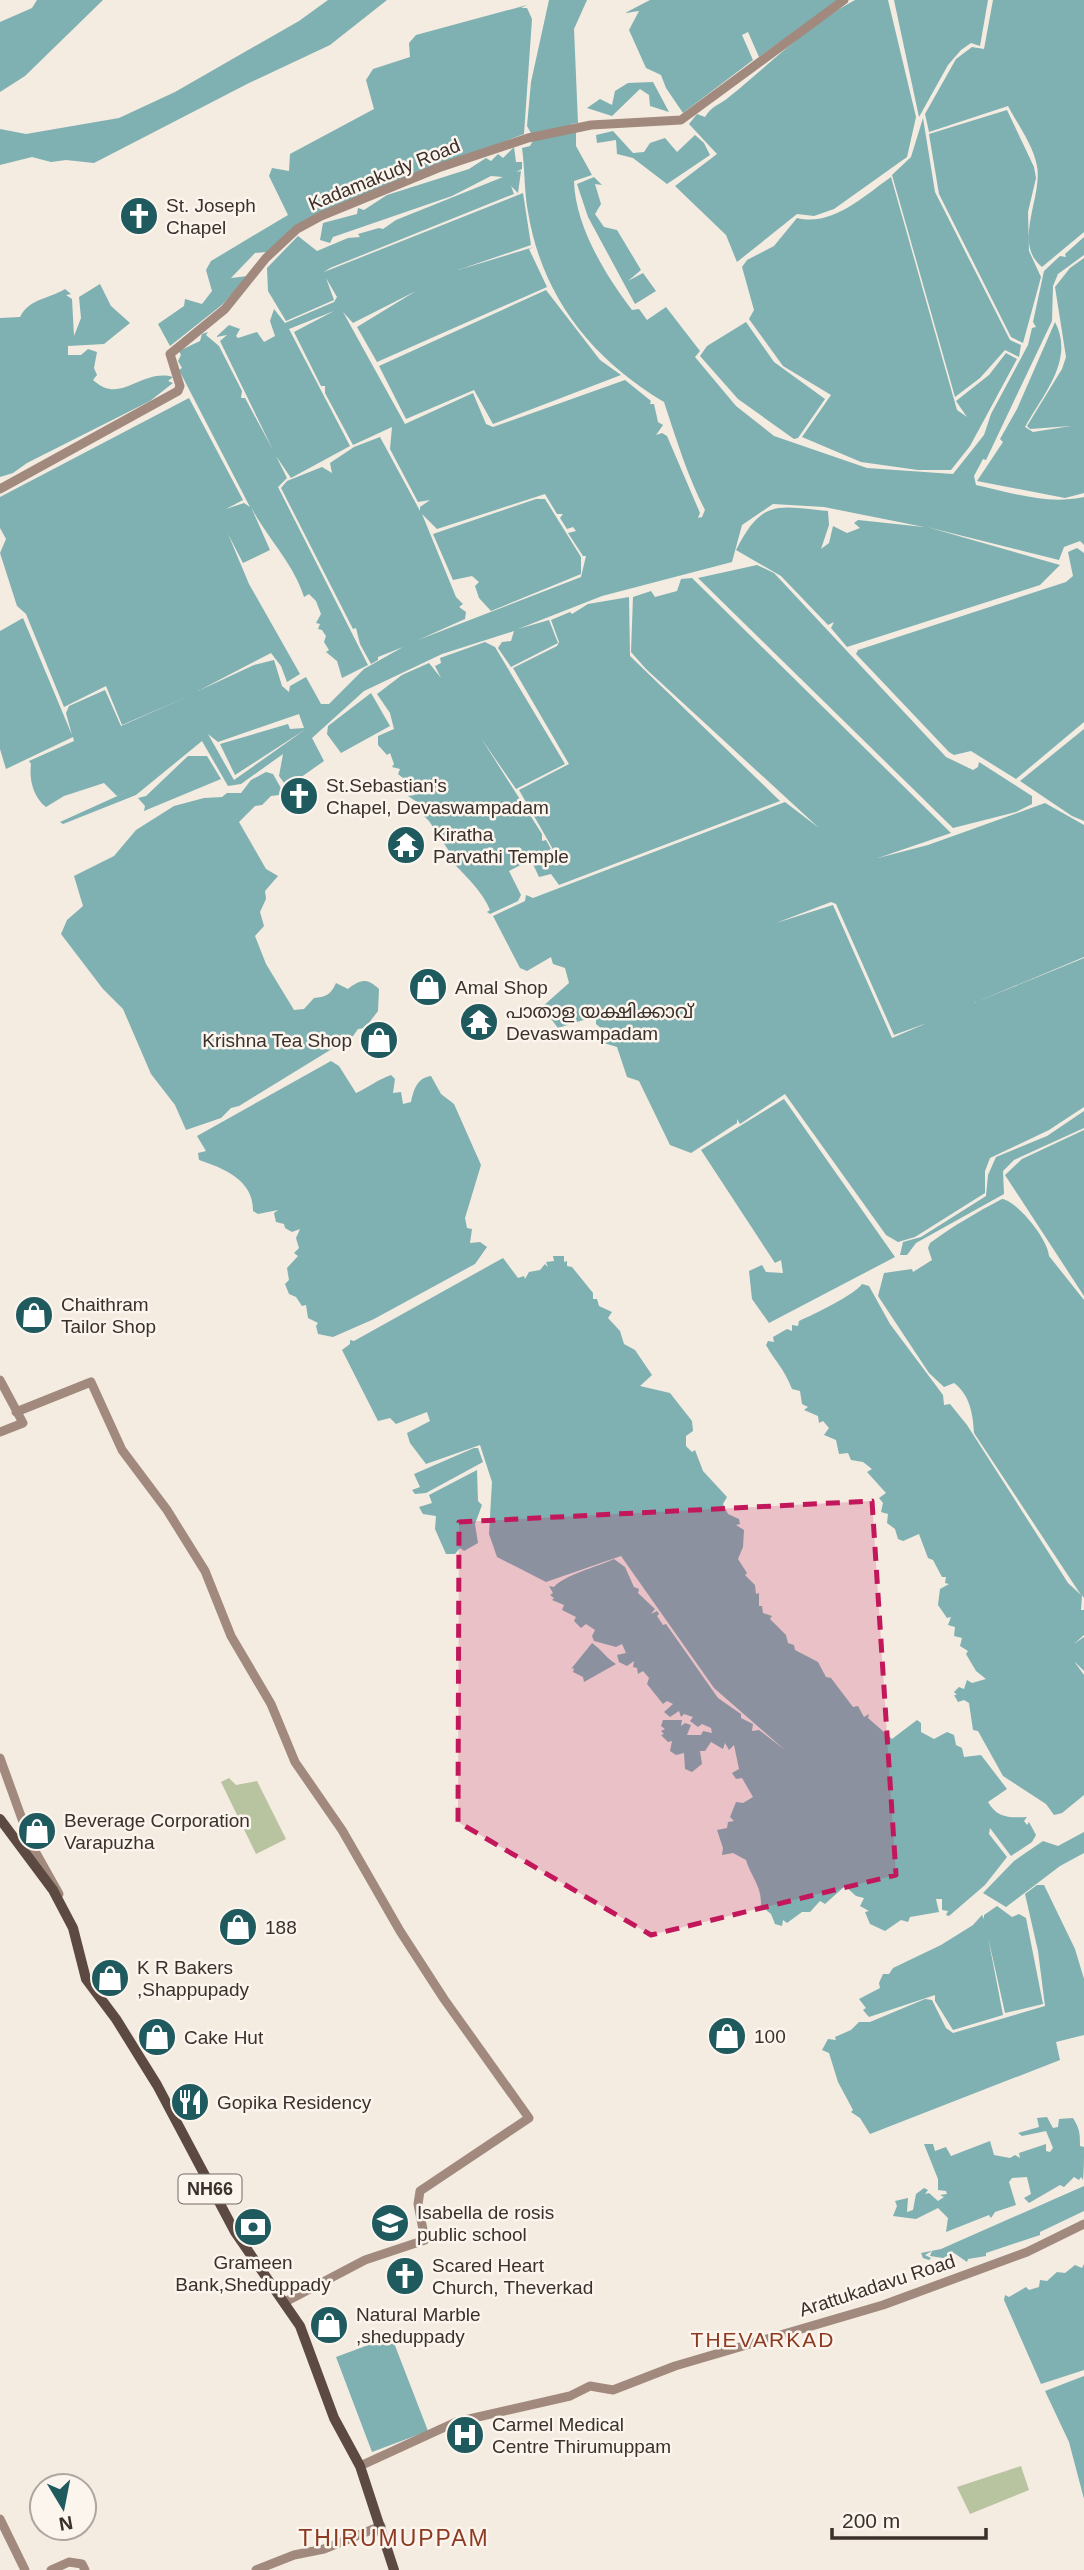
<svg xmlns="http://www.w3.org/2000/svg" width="1084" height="2570" viewBox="0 0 1084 2570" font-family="Helvetica,'Noto Sans Malayalam',sans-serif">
  <rect width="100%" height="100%" fill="#f4ebe1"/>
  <path fill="#b8c4a0" d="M229 1778 236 1785 257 1781 286 1839 256 1854 221 1782Z
    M403 2212 408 2228 375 2235 370 2220Z
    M1021 2466 1029 2490 970 2514 957 2487Z"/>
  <path fill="#7fb0b2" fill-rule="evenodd" d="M37 0H103L25 76 0 92V22L32 8Z
    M328 0H387L330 45 249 83 94 163 66 160 51 162 32 157 0 165V129L26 134 119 118 175 92 299 21Z
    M549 0H587L574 29 578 123 571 124 572 132 576 133V146L592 175 574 181C575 225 605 275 632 310L639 309 647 320 666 307 700 351 695 357 736 406 774 436 867 468 953 474 984 435 991 414 1028 345 1032 328 1036 327 1033 322 1044 271 1060 256 1066 257 1065 254 1084 237V255L1058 274 1053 286 1052 321 986 460 983 459 974 476 976 485C1013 493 1046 505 1084 497V545L1080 541 1064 547 1059 560 927 527 1060 565 1040 585 847 647 831 628 834 622 828 625 781 576 736 550C762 499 776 506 828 511L829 525 821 549 829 543 833 526 847 533 860 528 854 523 858 520 924 527 824 507 773 504 742 525 732 562 602 596 518 629 549 620 558 643 511 667 498 648 502 642 511 641 514 631 442 654 364 691 312 738 324 761 287 787 279 776 283 754 241 784 228 786 202 741 136 795 63 824 60 822 135 788 117 796 104 783 64 796 46 807C33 797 29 779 31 764L29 761 74 741 73 737 6 769 0 749V631L23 618 72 735 66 713 69 706 105 690 121 726 191 695 122 725 106 686 64 707 26 614 17 606 0 553 6 539 0 528V497L189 398 243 500 226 509 244 503 250 507 179 370 182 368 178 361 181 355 179 351 200 341 202 334 208 332 206 335 219 346 242 391 241 398H245L273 450 220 341 227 335 216 337 229 325 240 329 236 336 238 338 257 332 264 342 275 336 270 321 274 309 285 323 334 302 337 297 326 278 334 300 286 321 268 291 267 268 298 236 317 251 348 238 360 237 358 234 379 228 383 229 396 220 503 177 491 176 452 196 333 237 330 243 320 240 323 223 357 214 358 208 364 210 387 195 469 169 486 158 491 161 498 154 503 158 514 147 516 162H522V169L516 172 521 171 518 193 511 186 514 194 506 197 330 268 324 272 523 193 531 245 458 270 534 247 529 249 547 287 377 362 357 327 416 291 353 323 343 312 405 424 473 393 486 424 493 427 625 380 651 401 650 404H654L658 422 663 425 656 435 662 433 667 436 700 513 698 518 702 517 705 510C687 475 677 441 664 402 592 359 542 297 528 212 524 191 525 169 522 148L530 146 534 139 527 126 531 82ZM334 311 294 332 321 386H325V393L353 445 392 427 390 449 418 502 430 500 420 507V511L380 437 354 447 330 463 332 473 322 467 287 481 281 488 353 629 356 628 360 644 371 664 378 660V657L403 647 364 669 329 704H321L306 677 290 686 289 692 282 686 274 660 254 665 198 691 271 653 281 666 287 682 300 674 249 584 228 534 243 563 270 550 251 507C268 539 294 564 304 597L309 594 316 601 321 614 316 623 320 624 318 629 322 630 326 636 324 642 329 650 326 652 337 661 342 678 368 665 278 487 287 478 276 456 291 478 350 446 289 329ZM545 494 557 514H563L560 518 567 529 573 527 576 531 568 533 583 556H586L581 577 418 640 465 619 466 612 459 607 463 604 456 597 422 514 437 529ZM299 714 304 728 290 729 288 724 220 744 235 775 306 729 234 780 208 734 218 742Z
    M650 0H839L759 57 748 32 742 35 753 60 683 113 666 88 661 75 646 68 629 30 639 11 625 13Z
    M855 0H888L916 117 907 157 834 209 814 216 797 214 737 262 726 235 675 186 717 154 689 124 697 114 705 117C712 105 720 105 729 97 770 64 809 24 855 0Z
    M894 0H988L980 46 971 43 961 50 948 65 919 117Z
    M993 0H1084V232L1042 267C1012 243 1043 197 1037 166 1033 145 1018 125 1008 106L929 132 925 114 956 59 972 47 984 49Z
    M527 5 521 8H527L532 19 524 134 374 191 295 227 267 252 255 253 231 278 248 276 223 304 170 346 158 324 184 306 185 299 202 304 212 291 206 270 211 261 288 215 269 176 272 168 289 171 290 154 374 109 366 80 373 69 410 57 409 43 416 35Z
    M653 82 669 112 650 106 649 95 640 89 612 116 587 108 600 99 612 105 615 91 628 83Z
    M1007 110 1034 167 1036 178 1028 212 1029 251 1041 277 1023 343 1011 337 939 194 929 134Z
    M923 118 935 192 1010 340 1021 345 1019 357 1005 350 980 378 955 397 892 175 911 157Z
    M613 131 633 153 644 152 650 143 665 138 677 152 695 135 704 143 710 155 667 184 633 158 617 154 616 140 597 143 596 135Z
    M594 177 602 185 595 184 601 204 595 214 604 227 617 230 641 270 628 281 643 273 656 291 635 304 588 217 577 184Z
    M891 177 957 410 967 417 956 401 989 375 1006 353 1017 359 970 446 951 470H918L861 462 802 437 831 395 783 366 749 319 754 310 742 267 747 260 774 246 797 218C832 227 864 196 891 177Z
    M1084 258V493L1065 498 977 481 1003 442 1000 439 1017 409 1055 322C1075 360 1043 394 1025 427L1033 432 1071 426 1030 429 1027 426 1062 369 1066 357 1055 287 1070 268Z
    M100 284 111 306 130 323 104 344 68 346V355H81L88 349 97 352 94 368 97 375 93 380C121 406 141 368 173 377L168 381 173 383 150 401 27 463 13 473 0 477V318L20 317C30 298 47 300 65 289L71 294 66 295 72 299 74 336 81 318 79 297Z
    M546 290 600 360 621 375 493 424 474 390 406 419 379 366Z
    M746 322 774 362 825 399 798 438 794 439 738 399 700 356 707 346Z
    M536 499H545L581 557V574L491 611 479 598 475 586 479 582 472 576 453 580 433 534Z
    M1077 548 1084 553V722L1016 779 971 751 954 755 949 752 856 654 858 650 1066 582 1073 576 1068 552Z
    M757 565 774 573 946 757 973 770 978 767 979 762 1032 796V804L1016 812 953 828 698 578Z
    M692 578 951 833 878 858 928 845 1045 803 1084 825V957L974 1003 1084 958V1107L1049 1130 990 1158 985 1171V1193L915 1237 898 1242 886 1235 785 1094 740 1124 737 1119V1123L691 1153 670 1145 639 1081 627 1077 617 1047 604 1043 607 1033 596 1024V1016L558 1028 542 1007 569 983 565 968 553 964 551 957 527 971 520 968 493 916 525 901 526 895 533 898 785 802 819 828 646 669 631 652 633 597 651 591 655 597 677 591 681 579ZM831 902 836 904 894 1035 927 1023 892 1038 833 905 776 923Z
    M629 597 630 656 780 801 559 885 551 874 539 877 532 862 554 851 519 790 569 764 513 668 557 646 559 642 551 620 570 612 572 614 588 604Z
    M485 642 495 647 565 764 516 789 481 738 542 834V841L546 840 551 849 509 871 521 895 518 901 490 914 487 912 490 910C483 892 464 874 448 858L451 854 429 821 414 806 417 802 408 796 415 795 412 791 404 789 408 782 398 774 400 769 392 767 394 764 390 753 387 755 378 745V736L394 729 390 713 377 694 402 675 429 663 441 678 435 666 441 663 440 658Z
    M371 693 390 726 341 753 327 734 328 726Z
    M1084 729V821L1072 816 1020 781Z
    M188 756H207L221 779 144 811 145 806 138 798 146 796Z
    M266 772 273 774 282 790 279 795 271 796 262 805 255 806 239 822 266 869 278 876 265 891 266 899 260 912 264 926 255 936 266 964 294 1010 304 1009 314 998C325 997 331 995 336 983L348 989C361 979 367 978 379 989L378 1011 365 1028 358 1029 353 1036 239 1106 231 1108 221 1118 186 1130 175 1105 151 1074 123 1009 103 989 61 934 67 920 83 906 74 876 114 856 136 830 174 806 204 798 222 797 227 793H241L251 780Z
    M331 1061 339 1066 356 1093C369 1087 379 1079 391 1075L395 1079 393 1093 401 1092 403 1104 411 1102C414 1089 417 1078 431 1076L441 1094 454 1104 481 1165 465 1218 467 1228 472 1229 470 1243 480 1242 487 1247 475 1264 374 1319 333 1337 318 1334 316 1326 318 1323 308 1318 306 1305 302 1306 296 1297 289 1294 285 1284 289 1280 287 1268 298 1256 294 1253 299 1248 296 1238 300 1229 292 1232 285 1228 284 1224 276 1222 274 1213 278 1210 258 1214 253 1211C254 1180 223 1168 199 1160L198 1153 206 1151 197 1136Z
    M784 1099 895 1257 769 1323 752 1299 749 1271 762 1265 766 1272 783 1273 781 1260 775 1263 701 1150Z
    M1084 1111V1128L1014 1160 1003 1171 1004 1194 916 1243 907 1255H900L903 1242 921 1237 986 1196 988 1175 996 1157 1047 1136Z
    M1084 1130V1296L1005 1175 1022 1159Z
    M1002 1199C1017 1201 1048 1239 1049 1256L1084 1300V1598L1082 1595 1081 1610H1084V1635L1074 1644 1084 1637V1671L1074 1661 1084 1675V1795L1062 1813 1054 1815 1046 1804 1003 1776 978 1731 973 1730 969 1703 964 1700 958 1702 954 1695H957L954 1692 959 1687 964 1689 967 1680 972 1683 986 1679 976 1671 966 1654 968 1651 960 1646 962 1638 954 1636 955 1627 948 1625 951 1617 947 1618 938 1605 940 1589 949 1584 945 1583 946 1577H942L933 1560 928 1558 919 1534 903 1541 898 1539 895 1529 887 1523 888 1514 881 1512 883 1503 879 1498 886 1493 867 1472 872 1469 863 1462 851 1460 848 1453 839 1454 836 1440 824 1435 829 1428 823 1421 819 1423 818 1416 804 1410 808 1407 802 1404 800 1391 792 1389C784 1368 774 1360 766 1345L768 1341 774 1342 773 1337 787 1329 792 1331V1325L798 1326 799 1321C815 1314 854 1295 862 1284L869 1286 890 1324 943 1395 944 1405 950 1404 967 1425 1068 1583 1081 1595 974 1433C973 1414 970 1395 954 1383L944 1387 929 1373 878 1296 884 1273 912 1269 913 1272 932 1260 928 1248 930 1243C955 1225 977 1212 1002 1199Z
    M553 1256H564V1262L567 1261V1266L572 1267 593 1293V1299H597L599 1306 612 1312 608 1318 620 1331 624 1344 635 1350 652 1375 640 1386 670 1393 692 1421 693 1431 686 1436V1446L692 1452 695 1450 703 1471 727 1497 723 1504 728 1514 739 1519 740 1524 736 1525 744 1530 743 1547 738 1559 747 1573 745 1575 755 1585 756 1594 759 1593V1606H762L763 1613 772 1616 770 1619 786 1635 788 1643 794 1645 795 1650 818 1662 826 1677 831 1678 853 1707 858 1706 864 1717 869 1714 868 1718 892 1739 917 1720 921 1723V1732L934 1739 947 1732 954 1735 956 1745 962 1748 964 1757 981 1755 1007 1789 988 1802C997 1818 1009 1818 1027 1817L1024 1821 1027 1825 1029 1822 1036 1835 1032 1842 1011 1856 990 1828 989 1834 1007 1857 985 1885 949 1916 946 1915 948 1911 942 1910V1899H936L939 1912 910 1917 908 1922 901 1920 885 1931 870 1924 865 1912 869 1911 860 1906 864 1898 856 1896 845 1886 825 1904 820 1901 810 1912H802L787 1923 783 1920 782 1926 775 1924 771 1914 761 1906C762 1886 751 1877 746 1860L733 1853 722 1855 723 1848 717 1830 727 1828 728 1822 734 1821 730 1817 736 1802 743 1803 753 1797 742 1778 736 1779 732 1773 739 1769 734 1745 729 1750 725 1743 723 1749 711 1742 705 1751H700L702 1764 692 1772 685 1769 684 1753 676 1755 670 1751 672 1741 668 1742 661 1735 664 1734 661 1731 665 1729 661 1726 663 1720H682L681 1726 685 1723 691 1725 687 1735H701L703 1731 712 1733 711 1728 702 1724 698 1727 690 1721 693 1717 684 1714 681 1717 679 1711 670 1717 664 1712 673 1704 667 1701 663 1704 647 1684 649 1678 643 1671 638 1674 637 1668 633 1667 634 1661 627 1666 619 1662 617 1655 626 1653 622 1644 616 1647 594 1641 592 1636 595 1630 586 1624 581 1628 574 1621 576 1617 562 1610 564 1605 552 1600 554 1598 550 1595 553 1593 549 1586 554 1587C564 1575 597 1567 614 1559L625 1567 634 1587 639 1589 638 1593 655 1609 651 1614 657 1611 659 1614 657 1616 663 1625 666 1624 718 1698 741 1714V1718L753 1724 752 1731 759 1730 785 1750 714 1688 621 1556 546 1582 497 1557 489 1534 492 1482 480 1445 426 1464 410 1443 407 1433 430 1421 427 1412 396 1424 390 1418 378 1421 342 1350 350 1344V1340L354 1341 503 1258 518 1278 524 1276 525 1279 529 1272 540 1270 545 1264 548 1267 546 1262 554 1261Z
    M474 1448H478L483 1462 426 1493 415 1494 412 1490 420 1487 414 1474Z
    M477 1470 478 1501 482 1505 475 1524 478 1543 464 1551 460 1548 455 1554H446L435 1529 436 1516 423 1514 419 1507 432 1503 429 1495Z
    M592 1643C604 1652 605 1657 616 1664L584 1682 583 1677 573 1672 574 1668 571 1669Z
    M1084 1832V1853L1060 1866 1006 1907 983 1893 1014 1861 1043 1841 1058 1846Z
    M1037 1885H1044L1075 1949 1084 1979V2035L1056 2042 1060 2060 870 2134 860 2118 851 2112 853 2110 838 2082 829 2053 822 2050 828 2039 836 2040 835 2037 851 2030 859 2022H870L925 1999 932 2000 946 2028 953 2033 1045 2006 1038 1951 1025 1894Z
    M997 1906 1012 1917 1019 1914 1026 1918 1043 2004 1005 2013 988 1937 1003 2015 953 2030 935 2001V1995L869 2017 863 2010 866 2008 859 1999 880 1988 879 1983 883 1974H889L893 1968 941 1945 973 1925 982 1915 984 1919V1915Z
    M1047 2117 1053 2128 1058 2127 1059 2119 1073 2118C1080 2129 1080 2135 1080 2146L1084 2147C1084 2159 1084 2169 1083 2180L1081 2177 1079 2180 1074 2177 1064 2187 1060 2185 1029 2203 1024 2198 1031 2194 1027 2177 1012 2178 1009 2182 1016 2205 995 2212 991 2218 989 2215 946 2232 948 2218 938 2208 916 2219 893 2216 897 2206 895 2201 908 2198 907 2212 913 2210 916 2194 924 2188 928 2190 925 2194 929 2193 938 2201 944 2197 940 2195 947 2194 946 2191 938 2190V2179L924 2144H933L935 2151 946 2147 951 2156 990 2141 994 2155 1010 2158 1015 2155 1020 2158 1019 2153 1046 2144V2151L1050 2152 1053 2148 1046 2131 1022 2136 1018 2133 1039 2127 1037 2118Z
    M1084 2186V2211L1040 2232V2235L986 2253V2256L968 2259 967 2262 954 2253 943 2258 930 2256 932 2251 925 2255 931 2258 929 2260 923 2258 921 2253 941 2249Z
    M1084 2264V2370L1041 2384 1004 2300 1005 2295 1009 2297 1026 2287 1029 2290 1039 2287 1040 2280 1047 2281 1057 2272 1065 2273 1075 2265 1082 2268Z
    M394 2343 428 2431 372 2452 336 2357 371 2344Z
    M1084 2376V2499L1069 2442 1045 2391Z"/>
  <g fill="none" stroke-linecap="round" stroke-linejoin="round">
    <path stroke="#a18a7d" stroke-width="9" d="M0 489 178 391 180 386 170 354 225 309 266 258 297 229 321 216 438 168 528 138 591 125 681 120 844 0
      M0 1380 23 1423 0 1432
      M16 1412 91 1382 122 1450 167 1510 205 1571 231 1636 271 1704 295 1762 342 1830 400 1931 444 1999 529 2118 420 2191 418 2204 425 2240 365 2260 285 2302
      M0 1758 31 1844 59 1894
      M360 2466 456 2422 570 2396 590 2386 613 2390 675 2366 883 2305 1027 2252 1084 2224
      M0 2519 25 2570
      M51 2570 69 2562 82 2564 85 2570
      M256 2570 294 2555 324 2549 381 2526"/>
    <path stroke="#5c4a42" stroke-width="10" d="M0 1819 53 1890 73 1928 86 1979 116 2019 157 2085 235 2232 300 2326 334 2418 360 2466 394 2570"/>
  </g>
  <path fill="#c2185b" fill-opacity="0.2" stroke="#c2185b" stroke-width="5" stroke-dasharray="14 9" stroke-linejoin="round" d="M872 1501 896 1875 651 1935 458 1822 459 1522Z"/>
  <defs>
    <symbol id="church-disc" viewBox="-11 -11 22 22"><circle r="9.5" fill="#1f5a5e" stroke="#fbf5ee"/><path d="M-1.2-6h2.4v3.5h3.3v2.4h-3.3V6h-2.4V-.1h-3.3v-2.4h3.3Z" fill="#fff"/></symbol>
    <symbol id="temple-disc" viewBox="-11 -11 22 22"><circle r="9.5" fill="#1f5a5e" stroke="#fbf5ee"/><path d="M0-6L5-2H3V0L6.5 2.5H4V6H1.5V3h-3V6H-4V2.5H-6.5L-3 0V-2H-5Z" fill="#fff"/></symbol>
    <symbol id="shop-disc" viewBox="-11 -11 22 22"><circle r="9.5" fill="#1f5a5e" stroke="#fbf5ee"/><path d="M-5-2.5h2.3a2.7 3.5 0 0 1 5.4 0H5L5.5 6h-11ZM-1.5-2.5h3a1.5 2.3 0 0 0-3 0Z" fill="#fff"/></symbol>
    <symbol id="restaurant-disc" viewBox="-11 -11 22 22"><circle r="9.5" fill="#1f5a5e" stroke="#fbf5ee"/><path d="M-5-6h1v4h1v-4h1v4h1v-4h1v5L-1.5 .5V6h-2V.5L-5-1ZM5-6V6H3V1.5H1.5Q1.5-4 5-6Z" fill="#fff"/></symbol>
    <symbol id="school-disc" viewBox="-11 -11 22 22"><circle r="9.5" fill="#1f5a5e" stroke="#fbf5ee"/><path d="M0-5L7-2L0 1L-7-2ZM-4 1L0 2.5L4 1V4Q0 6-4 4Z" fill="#fff"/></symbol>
    <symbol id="bank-disc" viewBox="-11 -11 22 22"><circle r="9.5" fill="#1f5a5e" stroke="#fbf5ee"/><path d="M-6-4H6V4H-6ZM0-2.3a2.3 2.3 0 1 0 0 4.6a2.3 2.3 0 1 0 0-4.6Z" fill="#fff"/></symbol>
    <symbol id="hospital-disc" viewBox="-11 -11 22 22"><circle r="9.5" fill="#1f5a5e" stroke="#fbf5ee"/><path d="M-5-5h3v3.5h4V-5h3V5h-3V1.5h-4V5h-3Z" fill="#fff"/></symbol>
  </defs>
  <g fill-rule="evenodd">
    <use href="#church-disc" x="117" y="194" width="44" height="44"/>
    <use href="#church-disc" x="277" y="774" width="44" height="44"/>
    <use href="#temple-disc" x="384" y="823" width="44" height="44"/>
    <use href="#shop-disc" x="406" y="965" width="44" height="44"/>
    <use href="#temple-disc" x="457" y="1000" width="44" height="44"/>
    <use href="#shop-disc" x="357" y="1018" width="44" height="44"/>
    <use href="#shop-disc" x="12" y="1293" width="44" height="44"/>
    <use href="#shop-disc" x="15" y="1809" width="44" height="44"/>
    <use href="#shop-disc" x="216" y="1905" width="44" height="44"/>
    <use href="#shop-disc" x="88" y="1956" width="44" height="44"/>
    <use href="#shop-disc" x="705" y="2014" width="44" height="44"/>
    <use href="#shop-disc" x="135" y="2015" width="44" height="44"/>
    <use href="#restaurant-disc" x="168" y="2080" width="44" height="44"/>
    <use href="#school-disc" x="368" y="2201" width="44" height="44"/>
    <use href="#bank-disc" x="231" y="2205" width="44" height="44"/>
    <use href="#church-disc" x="383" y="2254" width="44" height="44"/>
    <use href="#shop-disc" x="307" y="2303" width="44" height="44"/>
    <use href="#hospital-disc" x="443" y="2413" width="44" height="44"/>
  </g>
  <g text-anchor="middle" stroke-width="5" stroke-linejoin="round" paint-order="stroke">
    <rect fill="#fbf5ee" stroke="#756b66" stroke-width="2" x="178.5" y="2174.5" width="63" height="29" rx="5"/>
    <g font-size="18" font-weight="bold" fill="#3b302b">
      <text x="210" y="2195">NH66</text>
    </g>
    <g font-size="19" fill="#3b302b" stroke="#fbf5ee">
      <text transform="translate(384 174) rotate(-22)" y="7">Kadamakudy Road</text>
      <text transform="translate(877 2285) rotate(-18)" y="7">Arattukadavu Road</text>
    </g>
    <g font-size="19" fill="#3b302b" stroke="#fbf5ee" text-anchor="start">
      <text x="166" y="212">St. Joseph<tspan x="166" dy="22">Chapel</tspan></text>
      <text x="326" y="792">St.Sebastian's<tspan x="326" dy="22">Chapel, Devaswampadam</tspan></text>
      <text x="433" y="841">Kiratha<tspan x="433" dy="22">Parvathi Temple</tspan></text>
      <text x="455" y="994">Amal Shop</text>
      <text x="506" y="1018">പാതാള യക്ഷിക്കാവ്<tspan x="506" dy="22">Devaswampadam</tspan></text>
      <text x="352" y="1047" text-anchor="end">Krishna Tea Shop</text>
      <text x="61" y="1311">Chaithram<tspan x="61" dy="22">Tailor Shop</tspan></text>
      <text x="64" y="1827">Beverage Corporation<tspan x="64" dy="22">Varapuzha</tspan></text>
      <text x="265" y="1934">188</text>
      <text x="137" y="1974">K R Bakers<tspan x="137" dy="22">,Shappupady</tspan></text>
      <text x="754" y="2043">100</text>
      <text x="184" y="2044">Cake Hut</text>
      <text x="217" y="2109">Gopika Residency</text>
      <text x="417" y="2219">Isabella de rosis<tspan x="417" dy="22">public school</tspan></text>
      <text x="253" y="2269" text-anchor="middle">Grameen<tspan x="253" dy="22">Bank,Sheduppady</tspan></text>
      <text x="432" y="2272">Scared Heart<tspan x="432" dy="22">Church, Theverkad</tspan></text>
      <text x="356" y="2321">Natural Marble<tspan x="356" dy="22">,sheduppady</tspan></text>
      <text x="492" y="2431">Carmel Medical<tspan x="492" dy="22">Centre Thirumuppam</tspan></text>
    </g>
    <g font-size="21" letter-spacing="2" fill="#8c3b22" stroke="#fbf5ee">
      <text x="763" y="2347">THEVARKAD</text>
    </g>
    <g font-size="23" letter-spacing="2" fill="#8c3b22" stroke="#fbf5ee">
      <text x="394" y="2546">THIRUMUPPAM</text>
    </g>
  </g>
  <g transform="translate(63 2507) rotate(170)"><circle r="33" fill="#fbf5ee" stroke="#aea6a0" stroke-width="2"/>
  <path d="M0-5L12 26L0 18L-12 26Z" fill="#1f5a5e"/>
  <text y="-10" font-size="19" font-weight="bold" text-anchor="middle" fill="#3b302b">N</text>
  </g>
  <path d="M832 2528v10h154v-10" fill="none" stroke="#3b302b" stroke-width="3.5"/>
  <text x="842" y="2528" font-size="21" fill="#3b302b" stroke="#fbf5ee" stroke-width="5" paint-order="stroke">200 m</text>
</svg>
